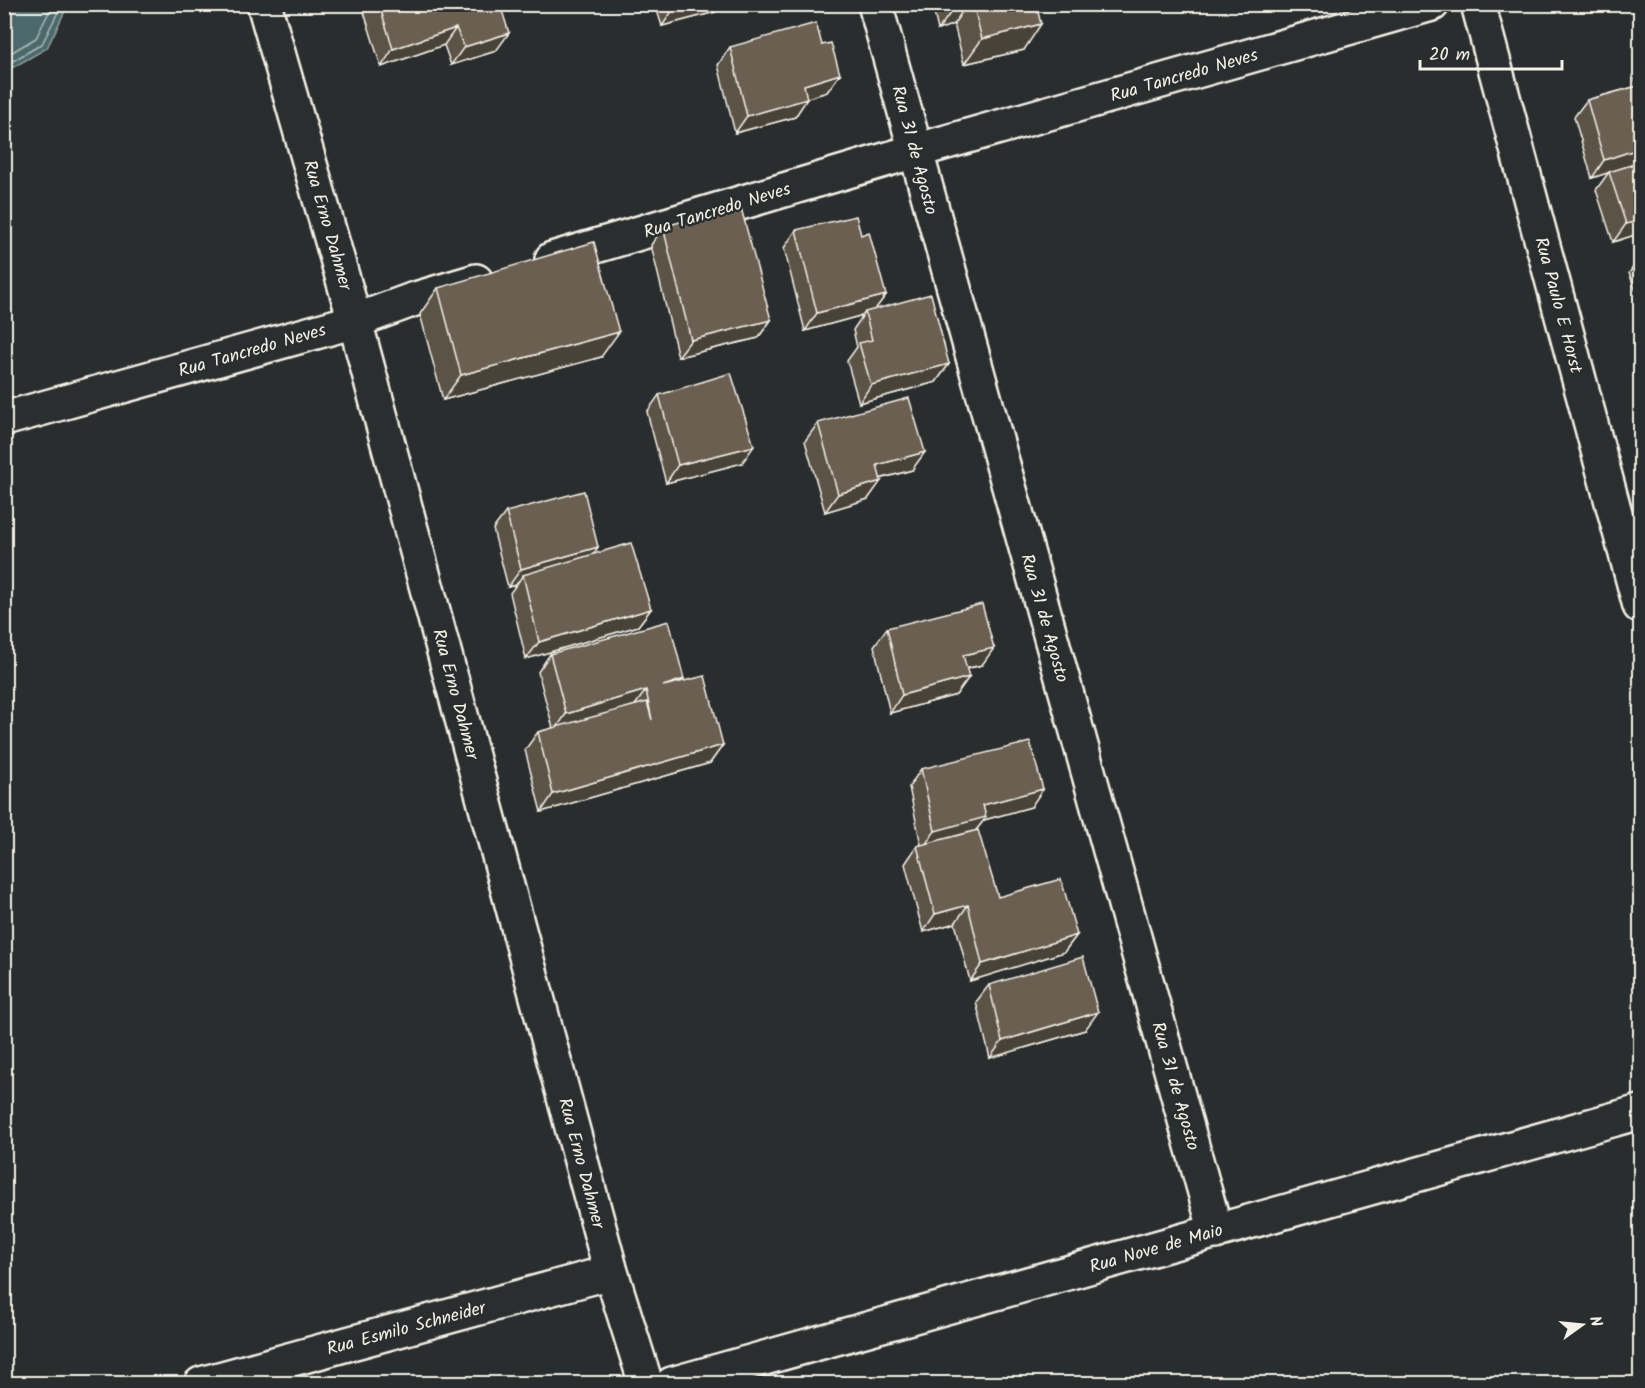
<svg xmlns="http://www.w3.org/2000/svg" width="1645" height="1388" viewBox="0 0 1645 1388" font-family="Kalam,sans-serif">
  <rect width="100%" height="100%" fill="#2a2d2e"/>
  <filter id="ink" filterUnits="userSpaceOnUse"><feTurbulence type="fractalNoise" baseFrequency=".0167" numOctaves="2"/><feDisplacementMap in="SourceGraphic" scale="12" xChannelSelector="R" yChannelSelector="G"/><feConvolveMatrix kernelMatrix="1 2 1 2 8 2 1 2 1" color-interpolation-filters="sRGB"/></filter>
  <g filter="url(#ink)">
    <path fill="#4b696c" stroke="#8f9f9e" stroke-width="1.5" d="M5 4 68 5 47 48 5 72Z"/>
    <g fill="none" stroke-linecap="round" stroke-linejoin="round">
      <path stroke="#b0bbb6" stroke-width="1.5" d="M4 57 36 38 53 4
        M4 66 42 44 62 4"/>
      <defs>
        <path id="minor" d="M264 4 355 321 611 1272 646 1384
          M875 4 1216 1232
          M1478 4 1640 606
          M552 259 915 151 1432 4
          M4 419 355 321 412 300 476 281
          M201 1384 611 1272
          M672 1384 1640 1112"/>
      </defs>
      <use href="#minor" stroke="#f4f1e8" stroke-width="38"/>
      <use href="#minor" stroke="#2a2d2e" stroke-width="33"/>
    </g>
    <path fill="#5b5246" stroke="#f4f1e8" stroke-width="1.5" d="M369 4H500L496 51 451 65 444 45 381 67 364 12Z
      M655 4H720L715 12 662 26Z
      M932 4H1036L1024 50 964 64 954 24 938 30Z
      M822 45 840 74 827 92 807 98 795 117 735 133 718 65 730 47Z
      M1641 71V233L1613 242 1596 190 1609 172 1612 171 1592 178 1574 117 1587 100 1637 86 1635 79Z
      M663 227 771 320 758 338 678 357 651 245Z
      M796 230 861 235 886 295 875 309 949 364 936 382 859 403 847 361 857 347 853 330 863 315 805 331 784 248Z
      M1641 256V304L1629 273Z
      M438 288 601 357 443 400 420 314Z
      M659 395 742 463 666 483 647 412Z
      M818 423 912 470 880 479 868 499 825 512 805 441Z
      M506 512 593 554 651 609 638 626 526 659 510 593 516 585 508 587 493 529Z
      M887 628 982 665 966 669 969 677 956 695 890 713 874 646Z
      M550 654 684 679 682 681 723 745 710 763 541 812 525 750 538 732 553 728 538 672Z
      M921 769 1031 807 984 820 976 830 998 897 1077 935 1064 952 970 981 955 923 923 932 905 864 917 846 921 845 909 787Z
      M989 985 1085 1030 990 1058 976 1002Z"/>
    <path fill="#4a4239" stroke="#f4f1e8" stroke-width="1.5" d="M677 4H720L715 12 662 26Z
      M967 4 954 24 938 30 956 5Z
      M1041 24 1024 50 964 64 982 39Z
      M456 28 444 45 381 67 393 49Z
      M509 33 496 51 451 65 464 47Z
      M840 74 827 92 792 103 804 85Z
      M807 99 795 117 735 133 747 116Z
      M1641 148V162L1592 178 1604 160Z
      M1641 220V233L1613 242 1626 224Z
      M886 295 873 312H865L863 315 805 331 817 313Z
      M771 320 758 338 678 357 691 340Z
      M619 332 601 357 443 400 461 375Z
      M949 364 936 382 859 403 871 385Z
      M754 446 742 463 666 483 678 465Z
      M925 452 912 470 864 483 877 465Z
      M881 481 868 499 825 512 838 494Z
      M598 547 586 565 523 575 516 585 508 587 521 569Z
      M651 609 638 626 526 659 539 642Z
      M994 648 982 665 950 672 963 655Z
      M969 677 956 695 890 713 902 695Z
      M646 690 633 708 554 732 566 714Z
      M723 745 710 763 541 812 553 794Z
      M1043 789 1031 807 984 820 973 834 922 849 935 831 983 805Z
      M968 905 955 923 923 932 935 914Z
      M1077 935 1064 952 970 981 982 964Z
      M1098 1012 1085 1030 990 1058 1002 1041Z"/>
    <path fill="#6a5f51" stroke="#f4f1e8" stroke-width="1.5" d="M379 4H500L509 33 464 47 456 28 393 49Z
      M973 4H1036L1041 24 982 39Z
      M816 23 822 45 831 43 840 74 804 85 807 99 747 116 730 47Z
      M1641 85V148L1604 160 1587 100Z
      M1641 162V220L1626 224 1609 172Z
      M740 204 771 320 691 340 663 227Z
      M856 216 861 235 869 232 886 295 817 313 796 230Z
      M594 242 619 332 461 375 438 288Z
      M931 294 949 364 871 385 859 343 872 340 865 312Z
      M731 373 754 446 678 465 659 395Z
      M909 398 925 452 877 465 881 481 838 494 818 423Z
      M584 491 598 547 521 569 506 512Z
      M631 543 651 609 539 642 523 575Z
      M982 604 994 648 963 655 969 677 902 695 887 628Z
      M669 621 684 679 663 686 705 676 723 745 553 794 538 732 647 702 652 720 646 690 566 714 550 654Z
      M1030 742 1043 789 983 805 986 817 935 831 921 769Z
      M978 830 998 897 1061 879 1077 935 982 964 968 905 935 914 917 846Z
      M1083 957 1098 1012 1002 1041 989 985Z"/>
  </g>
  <g text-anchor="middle" stroke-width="5" stroke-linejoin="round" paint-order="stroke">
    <g font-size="18" fill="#f4f1e8" stroke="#2a2d2e">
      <text transform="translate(1184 75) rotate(-16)" y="6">Rua Tancredo Neves</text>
      <text transform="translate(915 150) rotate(75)" y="6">Rua 31 de Agosto</text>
      <text transform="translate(717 210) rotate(-17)" y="6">Rua Tancredo Neves</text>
      <text transform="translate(328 225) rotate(74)" y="6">Rua Erno Dahmer</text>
      <text transform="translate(1559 305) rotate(75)" y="6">Rua Paulo E Horst</text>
      <text transform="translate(252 350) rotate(-16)" y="6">Rua Tancredo Neves</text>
      <text transform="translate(1045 618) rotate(74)" y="6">Rua 31 de Agosto</text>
      <text transform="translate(456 694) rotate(75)" y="6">Rua Erno Dahmer</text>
      <text transform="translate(1176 1086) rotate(74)" y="6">Rua 31 de Agosto</text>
      <text transform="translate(582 1163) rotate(75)" y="6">Rua Erno Dahmer</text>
      <text transform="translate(1156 1248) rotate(-16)" y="6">Rua Nove de Maio</text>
      <text transform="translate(406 1328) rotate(-15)" y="6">Rua Esmilo Schneider</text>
    </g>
  </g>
  <rect width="1645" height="1388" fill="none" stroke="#2a2d2e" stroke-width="24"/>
  <rect x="12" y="12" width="1621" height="1364" fill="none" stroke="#f4f1e8" stroke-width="2" filter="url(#ink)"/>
  <g transform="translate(1582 1325) rotate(75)" stroke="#2a2d2e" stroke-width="4.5" paint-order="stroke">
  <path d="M0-4.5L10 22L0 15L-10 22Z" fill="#f4f1e8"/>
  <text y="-9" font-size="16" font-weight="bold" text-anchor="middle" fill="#f4f1e8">N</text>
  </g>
  <path d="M1420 60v9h142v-9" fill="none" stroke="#f4f1e8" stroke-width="3"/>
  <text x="1429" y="60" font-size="18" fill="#f4f1e8" stroke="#2a2d2e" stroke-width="4.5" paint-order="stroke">20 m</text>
</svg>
